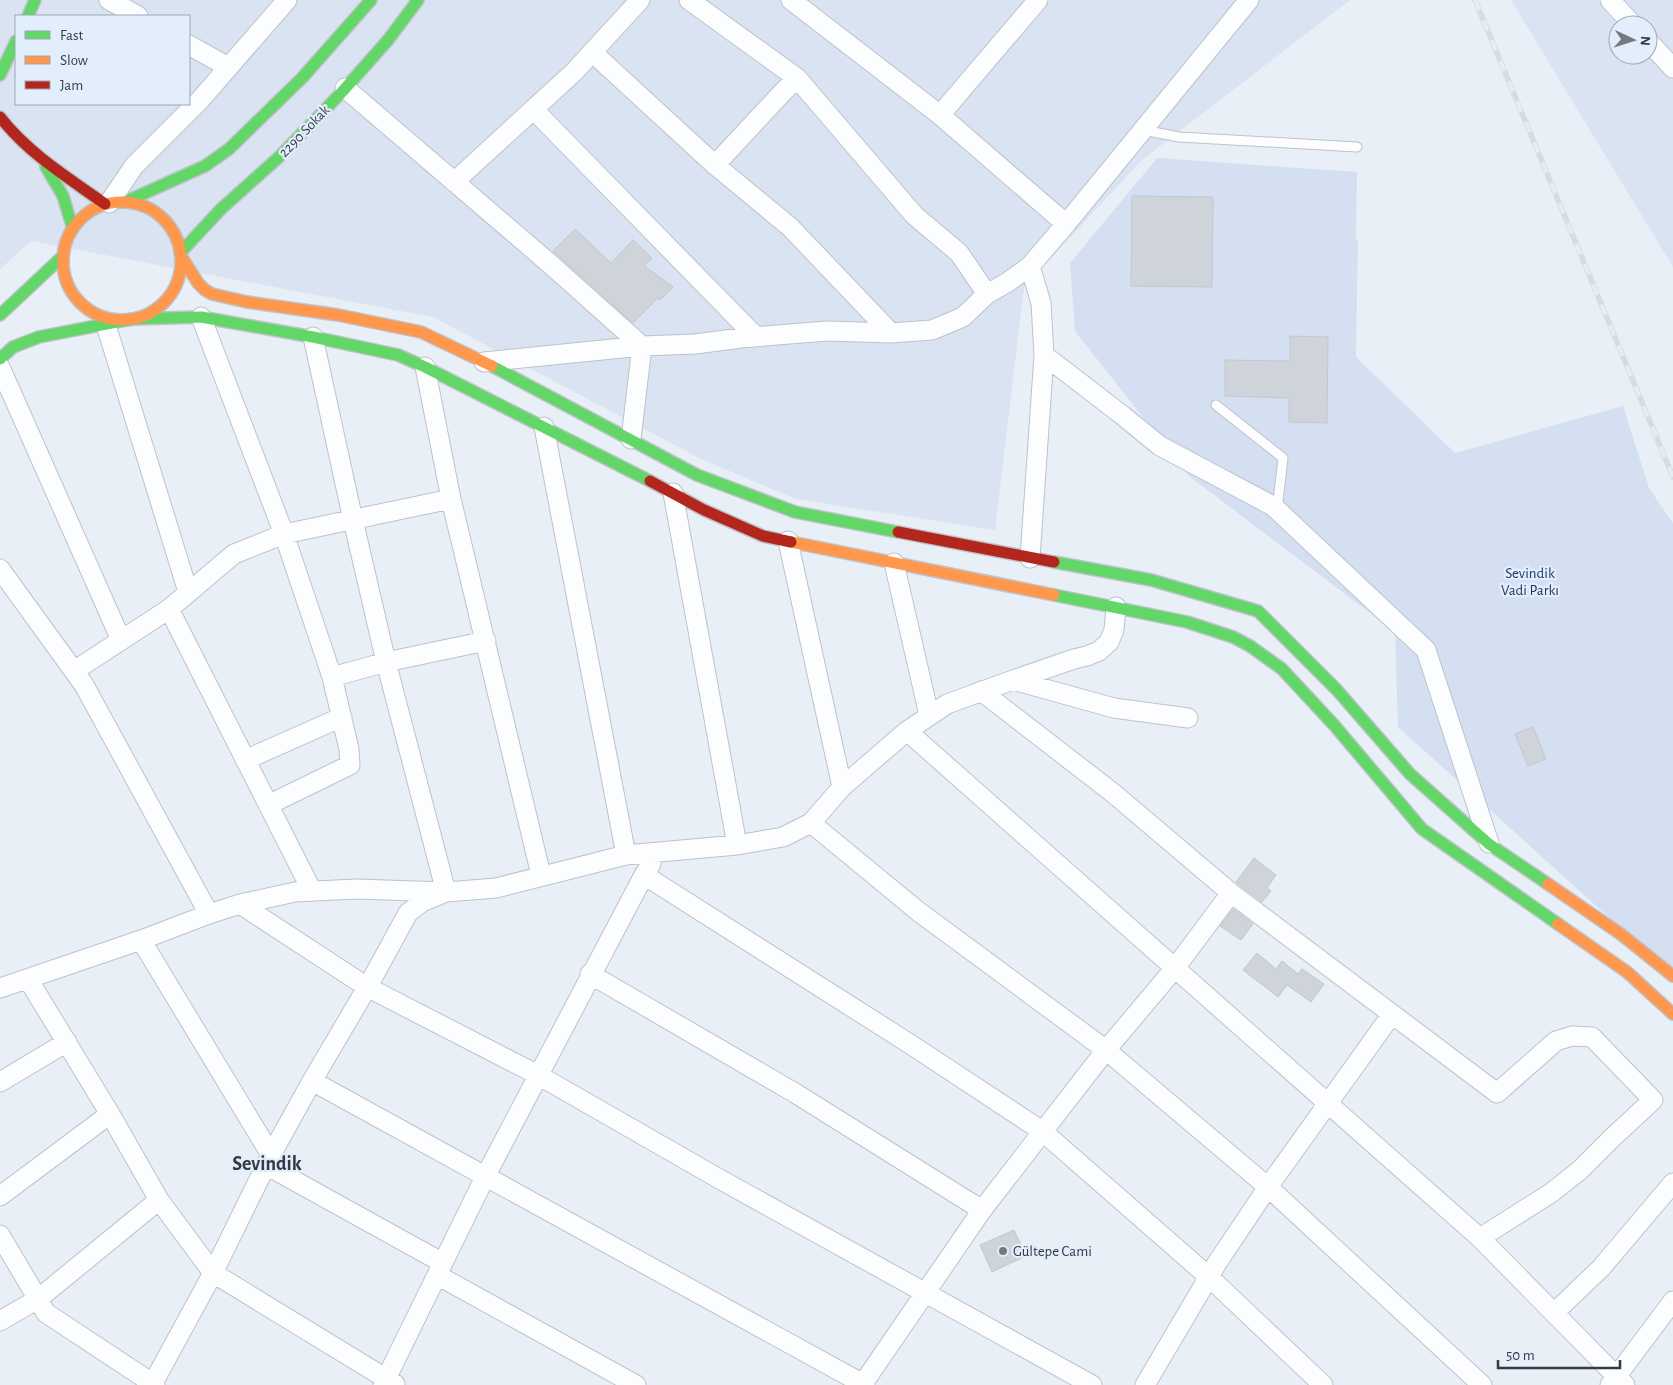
<svg xmlns="http://www.w3.org/2000/svg" width="1673" height="1385" viewBox="0 0 1673 1385" font-family="'Alegreya Sans',sans-serif">
  <rect width="100%" height="100%" fill="#e9eff7"/>
  <path fill="#d9e3f2" fill-rule="evenodd" d="M0 0H1350L1142 160 1024 287 995 530 796 499 701 459 433 317 31 241 0 269ZM16 16H189V104H16Z
    M1511 0H1673V267ZM1618 25H1648V55H1618Z"/>
  <path fill="#d4e0f1" d="M1157 158 1357 172 1356 239H1358L1356 357 1455 453 1623 406 1649 488 1673 523V977L1666 969 1398 727 1395 632 1189 476 1075 331 1070 263Z"/>
  <path fill="#ced4da" stroke="#c2c7ce" d="M1132 196 1213 197 1212 287 1131 286Z
    M575 229 611 263 633 240 652 258 644 266 673 287 660 300 658 298 633 323 553 251Z
    M1290 336 1328 337 1327 423 1289 422V398L1225 396V360L1290 361Z
    M1533 727 1546 759 1528 766 1515 734Z
    M1254 858 1276 875 1267 888 1271 891 1262 902 1236 882Z
    M1233 909 1253 924 1241 940 1220 926Z
    M1257 953 1276 969 1282 961 1298 974 1302 969 1324 984 1311 1002 1287 985 1278 997 1243 970Z
    M1014 1230 1026 1256 992 1272 980 1245Z"/>
  <g fill="none" stroke-linecap="round" stroke-linejoin="round">
    <defs>
      <path id="lane" d="M1143 130 1179 137 1357 147
        M1216 405 1283 458 1277 510"/>
      <path id="street" d="M109 0 138 16
        M689 0 797 78 914 215 959 253 987 294
        M791 0 940 115 1038 0
        M1610 0 1633 25
        M1648 41 1673 68
        M189 45 228 67
        M592 52 715 165 790 227 891 333
        M345 88 549 263 642 346
        M533 109 756 337
        M940 115 1066 224
        M715 165 781 94 797 78
        M454 182 574 72 640 0
        M109 203 134 166 200 100 287 0
        M201 317 284 534 332 677 349 749 350 765 268 805
        M106 325 188 592
        M1044 355 1122 415 1160 446 1273 506 1426 650 1489 843
        M484 362 642 346 695 344 741 338 827 331 891 333 932 330 963 317 987 294 1008 282 1030 266 1066 224 1249 0
        M0 367 121 640
        M425 367 451 499 541 875
        M544 427 626 855
        M631 439 642 346
        M673 493 737 845
        M788 541 842 787
        M1030 558 1044 355 1041 303 1030 266
        M894 563 929 715
        M0 569 84 685 209 914
        M169 609 312 891
        M74 671 169 609 234 554 284 534 451 499
        M332 677 386 662 486 641
        M1013 680 1114 708 1188 718
        M981 691 1113 793 1231 893 1497 1093 1556 1041 1572 1036 1592 1037 1653 1100 1612 1138 1580 1170 1551 1193 1480 1238
        M907 731 1480 1238 1625 1385
        M245 760 342 717
        M811 823 919 912 1106 1050 1268 1187 1482 1385
        M644 875 910 1044 1042 1131 1209 1277 1323 1385
        M240 904 367 987 538 1075 723 1181 1092 1385
        M141 940 271 1155
        M590 974 795 1093 982 1210
        M28 979 110 1114 159 1200 213 1273 395 1384
        M0 988 141 940 209 914 240 904 295 892 356 889 446 892 496 888 626 855 737 845 783 837 811 823 842 787 907 731 947 704 1013 680 1074 659 1087 656 1099 651 1109 642 1114 630 1116 607
        M312 1081 865 1385
        M0 1082 67 1042
        M266 1165 443 1263
        M0 1196 110 1114
        M0 1235 46 1313 155 1385
        M437 1275 636 1385
        M1554 1313 1601 1268 1673 1183
        M0 1321 38 1299 159 1200
        M152 1385 213 1273 271 1155 312 1081 372 979 408 913 422 902 446 892 386 662 353 520 313 337
        M383 1385 486 1175 644 875 651 864
        M862 1385 982 1210 1106 1050 1175 968 1231 893
        M1145 1385 1217 1263 1268 1187 1392 1014
        M1610 1385 1673 1301"/>
      <path id="fast" d="M28 16 35 0
        M0 75 16 41
        M46 167 63 196 73 229
        M125 202 205 166 229 149 302 78 371 0
        M180 253 221 209 278 158 342 92 388 40 418 0
        M0 315 63 256
        M0 359 13 347 39 337 132 319 201 317 313 337 398 355 425 367 650 481
        M492 366 697 475 795 512 898 532
        M1054 562 1151 580 1258 611 1337 690 1410 774 1489 844 1548 884
        M1054 595 1187 622 1233 637 1250 646 1282 669 1334 725 1422 829 1558 924"/>
      <path id="slow" d="M63 261a59 59 0 1 1 118 0a59 59 0 1 1-118 0Z
        M181 256 198 283 205 290 212 294 247 302 338 315 421 332 492 366
        M791 542 1054 595
        M1548 884 1622 935 1673 976
        M1558 924 1627 972 1673 1014"/>
      <path id="jam" d="M0 117C29 154 67 177 105 204
        M650 481 704 510 763 536 791 542
        M898 532 1054 562"/>
    </defs>
    <use href="#lane" stroke="#bec2c9" stroke-width="11"/>
    <use href="#street" stroke="#bec2c9" stroke-width="21"/>
    <use href="#fast" stroke="#bec2c9" stroke-width="14"/>
    <use href="#slow" stroke="#bec2c9" stroke-width="14"/>
    <use href="#jam" stroke="#bec2c9" stroke-width="14"/>
    <use href="#lane" stroke="#fcfdfe" stroke-width="9"/>
    <use href="#street" stroke="#fcfdfe" stroke-width="19"/>
    <use href="#fast" stroke="#63d668" stroke-width="11"/>
    <use href="#slow" stroke="#ff974d" stroke-width="11"/>
    <use href="#jam" stroke="#b3261e" stroke-width="11"/>
    <defs>
      <path id="rail" d="M1475 0 1673 477"/>
    </defs>
    <use href="#rail" stroke="#d9dbdd" stroke-width="5.5"/>
    <use href="#rail" stroke="#e3eefd" stroke-width="4" stroke-dasharray="11" stroke-linecap="butt"/>
  </g>
  <circle fill="#757a82" stroke="#e3eefd" stroke-width="2" cx="1003" cy="1251" r="5"/>
  <g text-anchor="middle" stroke-width="4.5" stroke-linejoin="round" paint-order="stroke">
    <g font-size="15" fill="#363b43" stroke="#e3eefd">
      <text transform="translate(304 131) rotate(-46)" y="5">2290 Sokak</text>
    </g>
    <g font-size="15" fill="#1e3961" stroke="#e3eefd">
      <text x="1530" y="578">Sevindik<tspan x="1530" dy="17">Vadi Parkı</tspan></text>
    </g>
    <g font-size="15" fill="#363b43" stroke="#e3eefd" text-anchor="start">
      <text x="1013" y="1256">Gültepe Cami</text>
    </g>
    <g font-size="20" font-weight="bold" fill="#363b43" stroke="#e3eefd">
      <text x="267" y="1170">Sevindik</text>
    </g>
  </g>
  <rect x="15" y="15" width="175" height="90" fill="#e3eefd" stroke="#9ea6b3"/>
  <rect x="25" y="31" width="25" height="8" fill="#63d668" stroke="#9ea6b3"/>
  <text x="60" y="40" font-size="15" fill="#363b43">Fast</text>
  <rect x="25" y="56" width="25" height="8" fill="#ff974d" stroke="#9ea6b3"/>
  <text x="60" y="65" font-size="15" fill="#363b43">Slow</text>
  <rect x="25" y="81" width="25" height="8" fill="#b3261e" stroke="#9ea6b3"/>
  <text x="60" y="90" font-size="15" fill="#363b43">Jam</text>
  <g transform="translate(1633 40) rotate(94)"><circle r="24" fill="#e3eefd" stroke="#9ea6b3"/>
  <path d="M0-4L9 19L0 12L-9 19Z" fill="#757a82"/>
  <text y="-8" font-size="14" font-weight="bold" text-anchor="middle" fill="#363b43">N</text>
  </g>
  <path d="M1498 1360v8h122v-8" fill="none" stroke="#363b43" stroke-width="2.5"/>
  <text x="1506" y="1360" font-size="15" fill="#363b43" stroke="#e3eefd" stroke-width="4" paint-order="stroke">50 m</text>
</svg>
